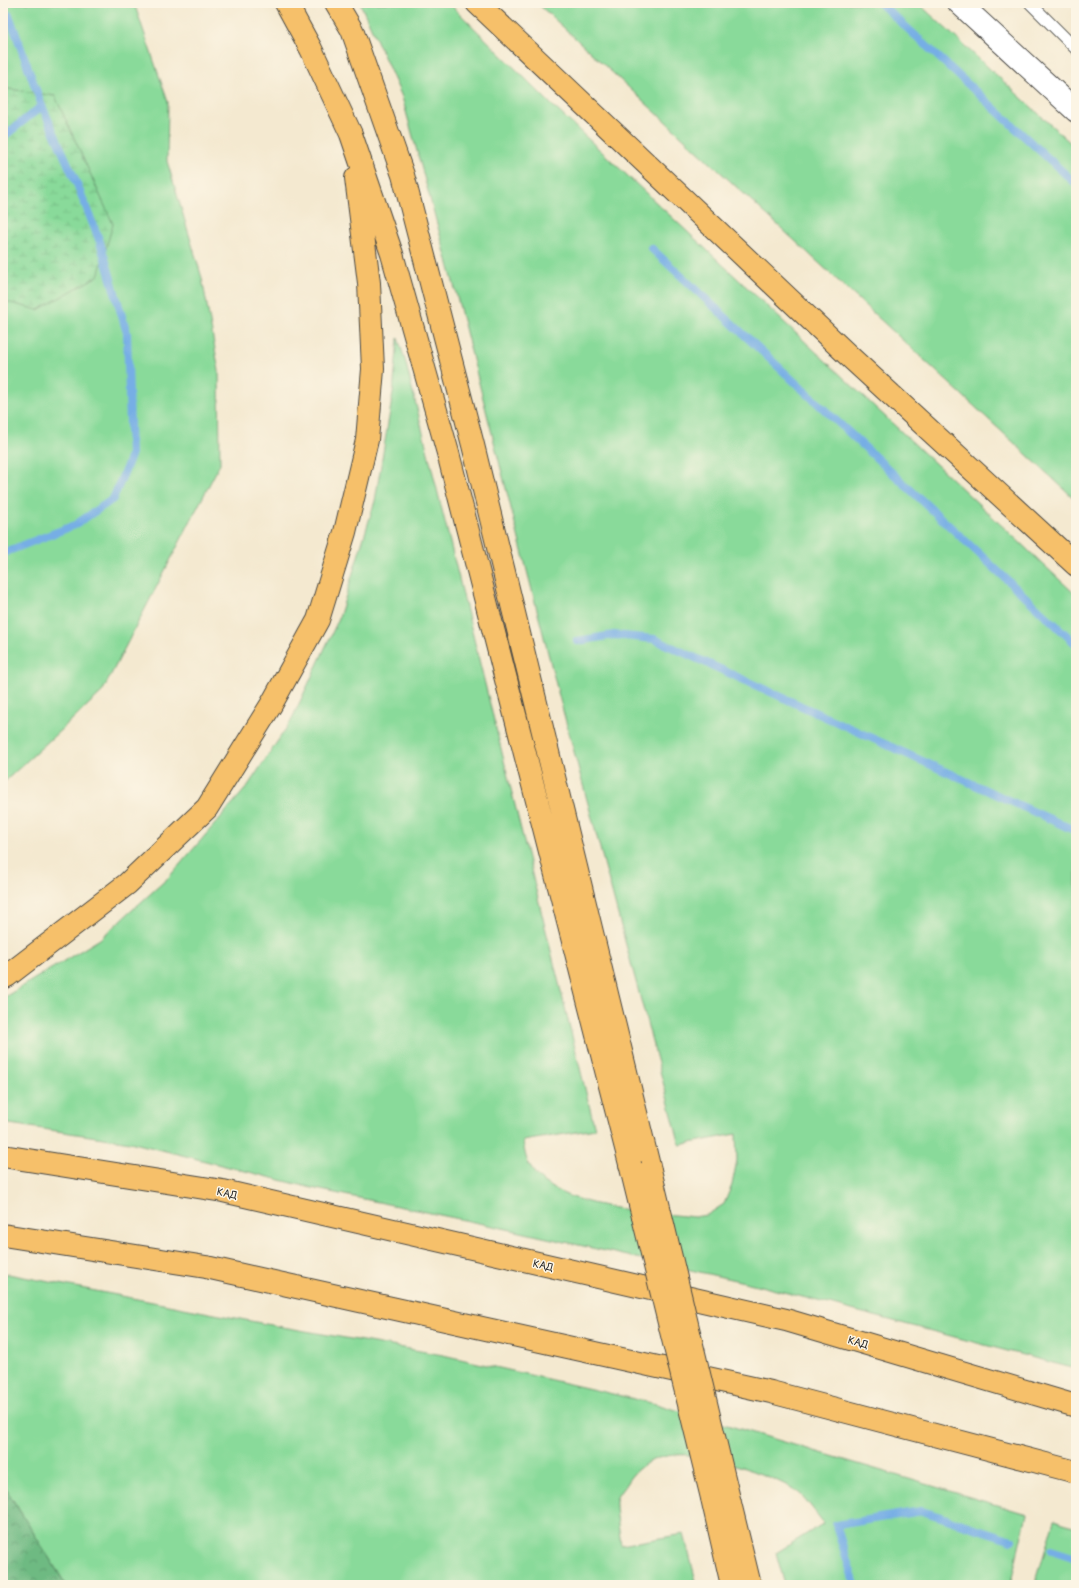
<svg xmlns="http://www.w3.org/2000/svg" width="1079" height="1588" viewBox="0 0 1079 1588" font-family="Pangolin,sans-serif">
  <defs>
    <pattern id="forest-crowns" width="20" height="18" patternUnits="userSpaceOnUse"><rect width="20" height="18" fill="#6eba82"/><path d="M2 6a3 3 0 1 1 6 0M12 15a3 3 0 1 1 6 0" fill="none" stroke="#5b976b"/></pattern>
    <pattern id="wetland-marsh" width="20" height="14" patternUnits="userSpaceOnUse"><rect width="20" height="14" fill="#89da9a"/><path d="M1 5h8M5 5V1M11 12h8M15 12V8" fill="none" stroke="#76bb85"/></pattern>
  </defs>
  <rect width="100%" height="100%" fill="#fcf5e5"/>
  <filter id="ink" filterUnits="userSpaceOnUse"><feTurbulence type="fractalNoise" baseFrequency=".025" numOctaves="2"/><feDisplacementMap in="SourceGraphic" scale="8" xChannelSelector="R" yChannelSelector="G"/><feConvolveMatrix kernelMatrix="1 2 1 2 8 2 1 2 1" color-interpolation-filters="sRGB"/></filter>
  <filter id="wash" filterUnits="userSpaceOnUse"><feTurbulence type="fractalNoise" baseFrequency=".012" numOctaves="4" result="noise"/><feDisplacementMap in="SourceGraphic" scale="16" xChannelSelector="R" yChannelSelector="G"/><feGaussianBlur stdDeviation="0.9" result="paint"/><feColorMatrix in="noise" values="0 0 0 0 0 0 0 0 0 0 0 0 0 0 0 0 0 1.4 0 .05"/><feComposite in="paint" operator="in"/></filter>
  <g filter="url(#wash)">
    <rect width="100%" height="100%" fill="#f4e9d0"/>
    <path fill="#89da9a" stroke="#5a8262" d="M3 3H134L168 102 167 161 202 278 219 371 220 464 102 692 3 783Z
      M360 3H449L554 107 1076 595V1369L753 1284 507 1229 316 1189 130 1142 3 1123V998L100 939 169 877 247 787 291 721 339 618 375 501 393 393 398 338 405 360 595 1129 523 1141C524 1149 526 1161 531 1168 555 1209 650 1212 694 1217L707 1215 724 1204 732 1185 737 1160 736 1134 680 1145 559 696 455 289 402 97Z
      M537 3H918L1076 148V500Z
      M3 1273 271 1325 443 1355 656 1404 1027 1514 1010 1585H785L776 1553 824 1523C816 1514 808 1501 799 1493 789 1485 767 1476 755 1472 715 1456 653 1438 626 1484 623 1489 617 1495 616 1500 615 1509 620 1535 621 1545L684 1534 697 1585H66L3 1484Z
      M1054 1520 1076 1527V1585H1035Z"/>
    <path fill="url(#forest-crowns)" stroke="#4c7256" d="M3 1484 66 1585H3Z"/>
    <path fill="url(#wetland-marsh)" stroke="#5a8262" d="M3 88 55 96 113 224 98 276 38 310 3 301Z"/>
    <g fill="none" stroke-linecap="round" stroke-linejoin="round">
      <path stroke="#76aee5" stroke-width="8" d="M880 3 1076 184
        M9 15 42 106
        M3 137 42 106 77 184 100 242 127 333 131 456 113 499 75 525 3 553
        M651 248 1076 644
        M577 641 614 635 654 639 1076 831
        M1051 1550 1076 1558
        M855 1585 836 1525 922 1511 1012 1540"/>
    </g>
  </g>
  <g filter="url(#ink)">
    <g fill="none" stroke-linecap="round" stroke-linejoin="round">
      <defs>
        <path id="service" d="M1030 3 1076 49"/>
        <path id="minor" d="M959 3 1076 111"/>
        <path id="primary" d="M286 3 311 49 351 134 392 254 448 453 630 1164
          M336 3 352 30 403 175 473 445 650 1170
          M477 3 849 356 1076 565
          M3 978 7 976 127 884 207 808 271 705 318 620 345 532 367 440 373 369 369 283 356 178
          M712 1498 732 1585
          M730 1503 750 1585"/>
        <path id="motorway" d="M3 1156 223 1191 786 1320 1076 1406
          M3 1235 206 1267 771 1392 1076 1472"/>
      </defs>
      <use href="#service" stroke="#494844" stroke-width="13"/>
      <use href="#minor" stroke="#494844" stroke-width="24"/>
      <use href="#primary" stroke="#494844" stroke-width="24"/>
      <use href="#motorway" stroke="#494844" stroke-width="24"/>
      <use href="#service" stroke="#fff" stroke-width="11"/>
      <use href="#minor" stroke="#fff" stroke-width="22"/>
      <use href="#primary" stroke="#f6c06b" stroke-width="22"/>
      <use href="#motorway" stroke="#f6c06b" stroke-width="22"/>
      <defs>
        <path id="primary-bridge" d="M630 1164 712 1498
          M650 1170 730 1503"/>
      </defs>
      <use href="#primary-bridge" stroke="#494844" stroke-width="24" stroke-linecap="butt"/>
      <use href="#primary-bridge" stroke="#f6c06b" stroke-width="22"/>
    </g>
  </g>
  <g text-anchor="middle" stroke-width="3" stroke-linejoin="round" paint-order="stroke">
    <g font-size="11" fill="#2b2b2b" stroke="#fcf5e5">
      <text transform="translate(227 1193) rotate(12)" y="4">КАД</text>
      <text transform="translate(543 1265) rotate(13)" y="4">КАД</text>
      <text transform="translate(858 1342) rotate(16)" y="4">КАД</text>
    </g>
  </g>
  <rect width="1079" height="1588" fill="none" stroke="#fcf5e5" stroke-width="16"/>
</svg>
